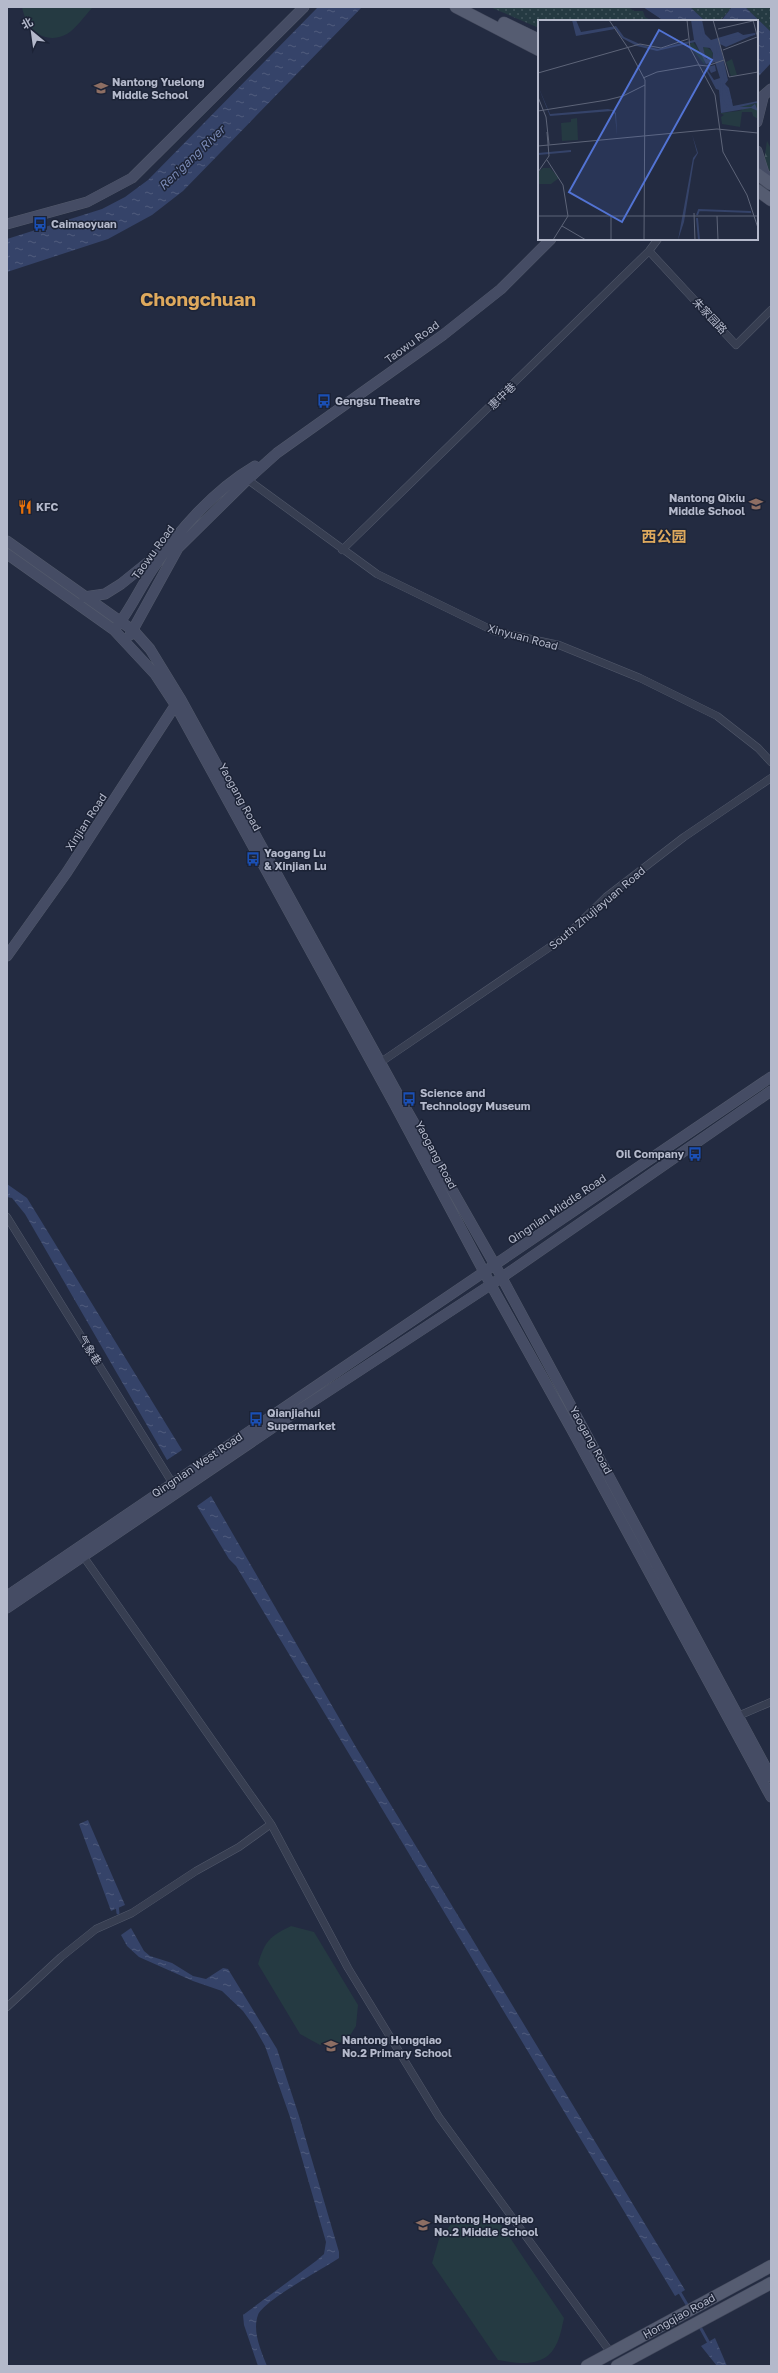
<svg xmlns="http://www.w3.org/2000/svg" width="778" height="2373" viewBox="0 0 778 2373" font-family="'Golos Text','Noto Sans SC',sans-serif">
  <defs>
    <pattern id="grass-dots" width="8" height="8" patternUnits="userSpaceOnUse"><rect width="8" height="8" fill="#253a42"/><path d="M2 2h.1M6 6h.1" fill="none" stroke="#42545c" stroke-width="1.8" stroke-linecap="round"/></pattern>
    <pattern id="forest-firs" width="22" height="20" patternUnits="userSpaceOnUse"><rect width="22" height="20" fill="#253a42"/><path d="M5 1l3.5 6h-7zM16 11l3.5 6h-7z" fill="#42545c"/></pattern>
    <pattern id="water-ripples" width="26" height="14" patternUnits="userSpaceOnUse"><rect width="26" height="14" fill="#354369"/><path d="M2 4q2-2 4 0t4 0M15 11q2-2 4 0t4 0" fill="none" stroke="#505c7d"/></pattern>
  </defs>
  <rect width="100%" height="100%" fill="#232b41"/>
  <path fill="url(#grass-dots)" d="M490 7H628L634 11H643L645 17 652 21H539V28Z
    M690 7H732L720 21H705Z
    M745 7H771V32Z"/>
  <path fill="url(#forest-firs)" d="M767 141 771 149V173L764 162Z"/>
  <path fill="#253a42" d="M22 7H93C85 15 76 29 67 34 44 46 26 29 22 7Z
    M291 1926 314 1932 358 2005 356 2026 349 2037 339 2043 320 2045 300 2034 258 1964C265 1941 269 1937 291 1926Z
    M472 2216 498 2220 564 2318C562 2327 560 2338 556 2345 545 2368 518 2364 498 2360L432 2263 439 2239 453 2222Z"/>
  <path fill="url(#water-ripples)" d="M318 7H362L183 191 152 215 108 239 7 272V239L102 209 125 197 148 180Z
    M643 7H690L705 21H664Z
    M732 7H745L771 32V63L757 78V21H721Z
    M7 1184 27 1198 182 1450 167 1460 25 1214 12 1198 7 1197Z
    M211 1496 357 1749 685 2290 675 2296 236 1566 229 1559 197 1506Z
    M88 1820 125 1905 111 1911 79 1824Z
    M131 1928 144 1951 150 1956 172 1963 193 1976 206 1979 223 1968 228 1969 277 2049 299 2116 339 2252V2258C323 2269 264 2300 258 2315 252 2331 261 2351 267 2366H258L244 2325 243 2315 316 2261 324 2254 326 2242 290 2117 265 2046 253 2025 243 2011 222 1991 193 1981 139 1957 127 1946 121 1935Z
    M715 2338 727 2366H717L701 2346Z"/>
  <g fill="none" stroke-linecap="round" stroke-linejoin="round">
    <path stroke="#354369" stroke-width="3" d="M117 1905 118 1913
      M679 2291 689 2308
      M699 2325 710 2345"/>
    <defs>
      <path id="street" d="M649 251 736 345 771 310
        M244 477 377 574 494 631 559 645 640 678 717 716 758 748 771 762
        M342 550 649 251 658 239
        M381 1062 566 936 606 897 684 837 771 778
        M7 1217 173 1484
        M81 1553 271 1824 348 1968 439 2117 611 2353
        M738 1716 771 1702
        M7 2007 61 1957 96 1929 132 1913 196 1871 239 1847 271 1824"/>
      <path id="secondary" d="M757 101 771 89
        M757 122 763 98
        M757 151 764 173 771 182
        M7 224 87 202 132 178 304 7
        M7 541 134 631 150 649 180 698 402 1102 495 1265 771 1777
        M7 554 114 630 155 674 176 706 395 1105 491 1285 572 1430 771 1797
        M84 597 105 594 121 584 162 551
        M118 625C131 608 140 588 152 570 178 531 214 490 255 466
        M130 635 178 548 247 480 277 453 443 335 501 289 551 239
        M7 956 67 872 178 701
        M7 1596 771 1077
        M7 1608 284 1420 501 1278 771 1091"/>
      <path id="primary" d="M456 7 539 50
        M504 23 539 40
        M757 174 771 184
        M757 190 771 200
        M587 2366 771 2266
        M617 2366 771 2283"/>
    </defs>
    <use href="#street" stroke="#52596b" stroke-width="8"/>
    <use href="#secondary" stroke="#52596b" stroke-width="11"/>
    <use href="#primary" stroke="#41475a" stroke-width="13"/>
    <use href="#street" stroke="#373e51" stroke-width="7"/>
    <use href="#secondary" stroke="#454c64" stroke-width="10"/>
    <use href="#primary" stroke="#555c71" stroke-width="12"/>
  </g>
  <defs>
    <symbol id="school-bare" viewBox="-9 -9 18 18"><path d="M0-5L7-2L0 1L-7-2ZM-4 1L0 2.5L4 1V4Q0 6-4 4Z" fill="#8d6e63" stroke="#1c2336" stroke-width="2.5" paint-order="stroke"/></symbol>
    <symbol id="bus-bare" viewBox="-9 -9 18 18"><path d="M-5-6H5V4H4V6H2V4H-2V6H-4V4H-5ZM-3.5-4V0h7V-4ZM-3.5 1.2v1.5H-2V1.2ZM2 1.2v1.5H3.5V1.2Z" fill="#1a4fb4" stroke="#1c2336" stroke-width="2.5" paint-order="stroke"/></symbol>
    <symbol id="restaurant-bare" viewBox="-9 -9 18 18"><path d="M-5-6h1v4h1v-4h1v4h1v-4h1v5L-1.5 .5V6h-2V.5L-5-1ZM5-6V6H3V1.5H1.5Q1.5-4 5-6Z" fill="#e8710a" stroke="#1c2336" stroke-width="2.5" paint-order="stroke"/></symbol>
  </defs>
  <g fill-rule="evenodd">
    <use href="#school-bare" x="91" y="78" width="20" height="20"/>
    <use href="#bus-bare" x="30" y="214" width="20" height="20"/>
    <use href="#bus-bare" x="314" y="391" width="20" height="20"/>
    <use href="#school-bare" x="746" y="494" width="20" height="20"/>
    <use href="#restaurant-bare" x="15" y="497" width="20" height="20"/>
    <use href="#bus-bare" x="243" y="849" width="20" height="20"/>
    <use href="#bus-bare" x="399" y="1089" width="20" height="20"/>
    <use href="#bus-bare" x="685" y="1144" width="20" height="20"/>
    <use href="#bus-bare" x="246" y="1409" width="20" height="20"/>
    <use href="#school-bare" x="321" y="2036" width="20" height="20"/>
    <use href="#school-bare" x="413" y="2215" width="20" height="20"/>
  </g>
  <g text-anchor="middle" stroke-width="3" stroke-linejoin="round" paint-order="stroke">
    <g font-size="11" font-weight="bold" fill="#b4b9cb" stroke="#1c2336" text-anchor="start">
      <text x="112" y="86">Nantong Yuelong<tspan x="112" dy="13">Middle School</tspan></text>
      <text x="51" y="228">Caimaoyuan</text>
      <text x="335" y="405">Gengsu Theatre</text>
      <text x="745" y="502" text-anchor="end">Nantong Qixiu<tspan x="745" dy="13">Middle School</tspan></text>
      <text x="36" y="511">KFC</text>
      <text x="264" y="857">Yaogang Lu<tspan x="264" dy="13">&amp; Xinjian Lu</tspan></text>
      <text x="420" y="1097">Science and<tspan x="420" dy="13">Technology Museum</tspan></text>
      <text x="684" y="1158" text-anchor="end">Oil Company</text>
      <text x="267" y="1417">Qianjiahui<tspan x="267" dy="13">Supermarket</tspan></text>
      <text x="342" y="2044">Nantong Hongqiao<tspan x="342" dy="13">No.2 Primary School</tspan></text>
      <text x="434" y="2223">Nantong Hongqiao<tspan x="434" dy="13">No.2 Middle School</tspan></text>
    </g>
    <g font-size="11" fill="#b4b9cb" stroke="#1c2336">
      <text transform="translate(710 316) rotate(47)" y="4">朱家园路</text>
      <text transform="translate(412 342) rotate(-36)" y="4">Taowu Road</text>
      <text transform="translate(502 396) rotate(-44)" y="4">惠中巷</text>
      <text transform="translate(153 552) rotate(-54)" y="4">Taowu Road</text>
      <text transform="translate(523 637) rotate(15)" y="4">Xinyuan Road</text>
      <text transform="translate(240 797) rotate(61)" y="4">Yaogang Road</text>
      <text transform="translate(86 822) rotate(-57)" y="4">Xinjian Road</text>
      <text transform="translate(597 908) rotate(-40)" y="4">South Zhujiayuan Road</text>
      <text transform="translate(436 1155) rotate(62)" y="4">Yaogang Road</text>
      <text transform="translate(557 1209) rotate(-34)" y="4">Qingnian Middle Road</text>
      <text transform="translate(90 1350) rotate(58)" y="4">气象巷</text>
      <text transform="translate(591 1440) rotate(61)" y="4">Yaogang Road</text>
      <text transform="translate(197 1465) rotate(-34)" y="4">Qingnian West Road</text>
      <text transform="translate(679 2316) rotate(-29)" y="4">Hongqiao Road</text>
    </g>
    <g font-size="12" font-style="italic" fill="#7989b5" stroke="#1c2336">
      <text transform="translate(192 158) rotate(-44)" y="4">Ren'gang River</text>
    </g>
    <g font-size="15" font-weight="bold" fill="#dea95d" stroke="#1c2336">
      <text x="664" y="542">西公园</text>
    </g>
    <g font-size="19" font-weight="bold" fill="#dea95d" stroke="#1c2336">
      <text x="198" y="306">Chongchuan</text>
    </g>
  </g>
  <g transform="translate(538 20)">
    <rect width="220" height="220" fill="#232b41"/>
    <path d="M155 22 166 37 167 45 153 28 152 24ZM167 26 175 32 173 43 171 38 168 39 165 27ZM194 39 199 55 193 56 188 42ZM219 83 220 99 215 96 214 92H204L202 107 184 104 183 97 186 95 182 93 200 91 204 90 202 86ZM39 98 40 120 24 121 23 103 33 102V99ZM5 148H12L21 158 13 164H0V152Z" fill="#253a42"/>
    <path d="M34 0H38L43 12 78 6 86 17 104 25 120 29 156 20 153 0H164L167 14 173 20 200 12 207 16 220 13 188 27 182 24 190 60 187 64 191 68 195 86 220 81V84L218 83 202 87H213L217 84 220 91 213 88 183 93 181 70 178 69 168 50 169 47 177 45 178 51 173 53 171 49 170 51 176 60 182 58 177 42 174 43 175 33 172 28 165 27 168 39 171 38 173 43 168 44 157 22 119 31 99 26 84 18 77 9 38 16ZM0 66 12 94 70 89 75 90 78 93 79 116 77 94 74 91 12 96ZM154 114 160 133 156 140 146 202 140 220 155 138 159 133Z" fill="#354369"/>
    <path fill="none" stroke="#354369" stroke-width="2" d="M161 0 164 17 177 31 182 44 184 58 183 78 189 86 193 81 186 64 179 25 188 19 217 14M0 134 33 131M159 195 161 190 213 192M159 198 161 220"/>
    <path fill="none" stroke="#5d6478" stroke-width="1" d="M71 0 90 28 107 60 106 220M149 0 152 28 177 75 185 132 209 175 220 208M175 0 191 57 220 52M215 0 220 19M180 9 219 0M185 30 219 17M0 53 102 24 123 28 150 19M105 58 119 52 160 45 169 46 186 40M0 77 8 97 11 124M0 91 69 80 85 76 107 65M0 126 179 109 220 113M9 140 25 165 30 196 15 220M0 152 11 136 9 112M156 193 157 220M0 196H220M179 196 180 220M24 206 48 220M73 220V195"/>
    <path fill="#5273d3" fill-opacity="0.15" stroke="#5273d3" stroke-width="2" d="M121 10 174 40 84 202 31 172Z"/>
    <rect width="220" height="220" fill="none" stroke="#b4b9cb" stroke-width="2"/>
  </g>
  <rect width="778" height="2373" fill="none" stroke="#b4b9cb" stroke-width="16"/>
  <g transform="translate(32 32) rotate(331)" stroke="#1c2336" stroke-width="3" paint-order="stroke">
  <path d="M0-3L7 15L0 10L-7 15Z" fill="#b4b9cb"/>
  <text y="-6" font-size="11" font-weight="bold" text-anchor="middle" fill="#b4b9cb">北</text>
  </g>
</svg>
